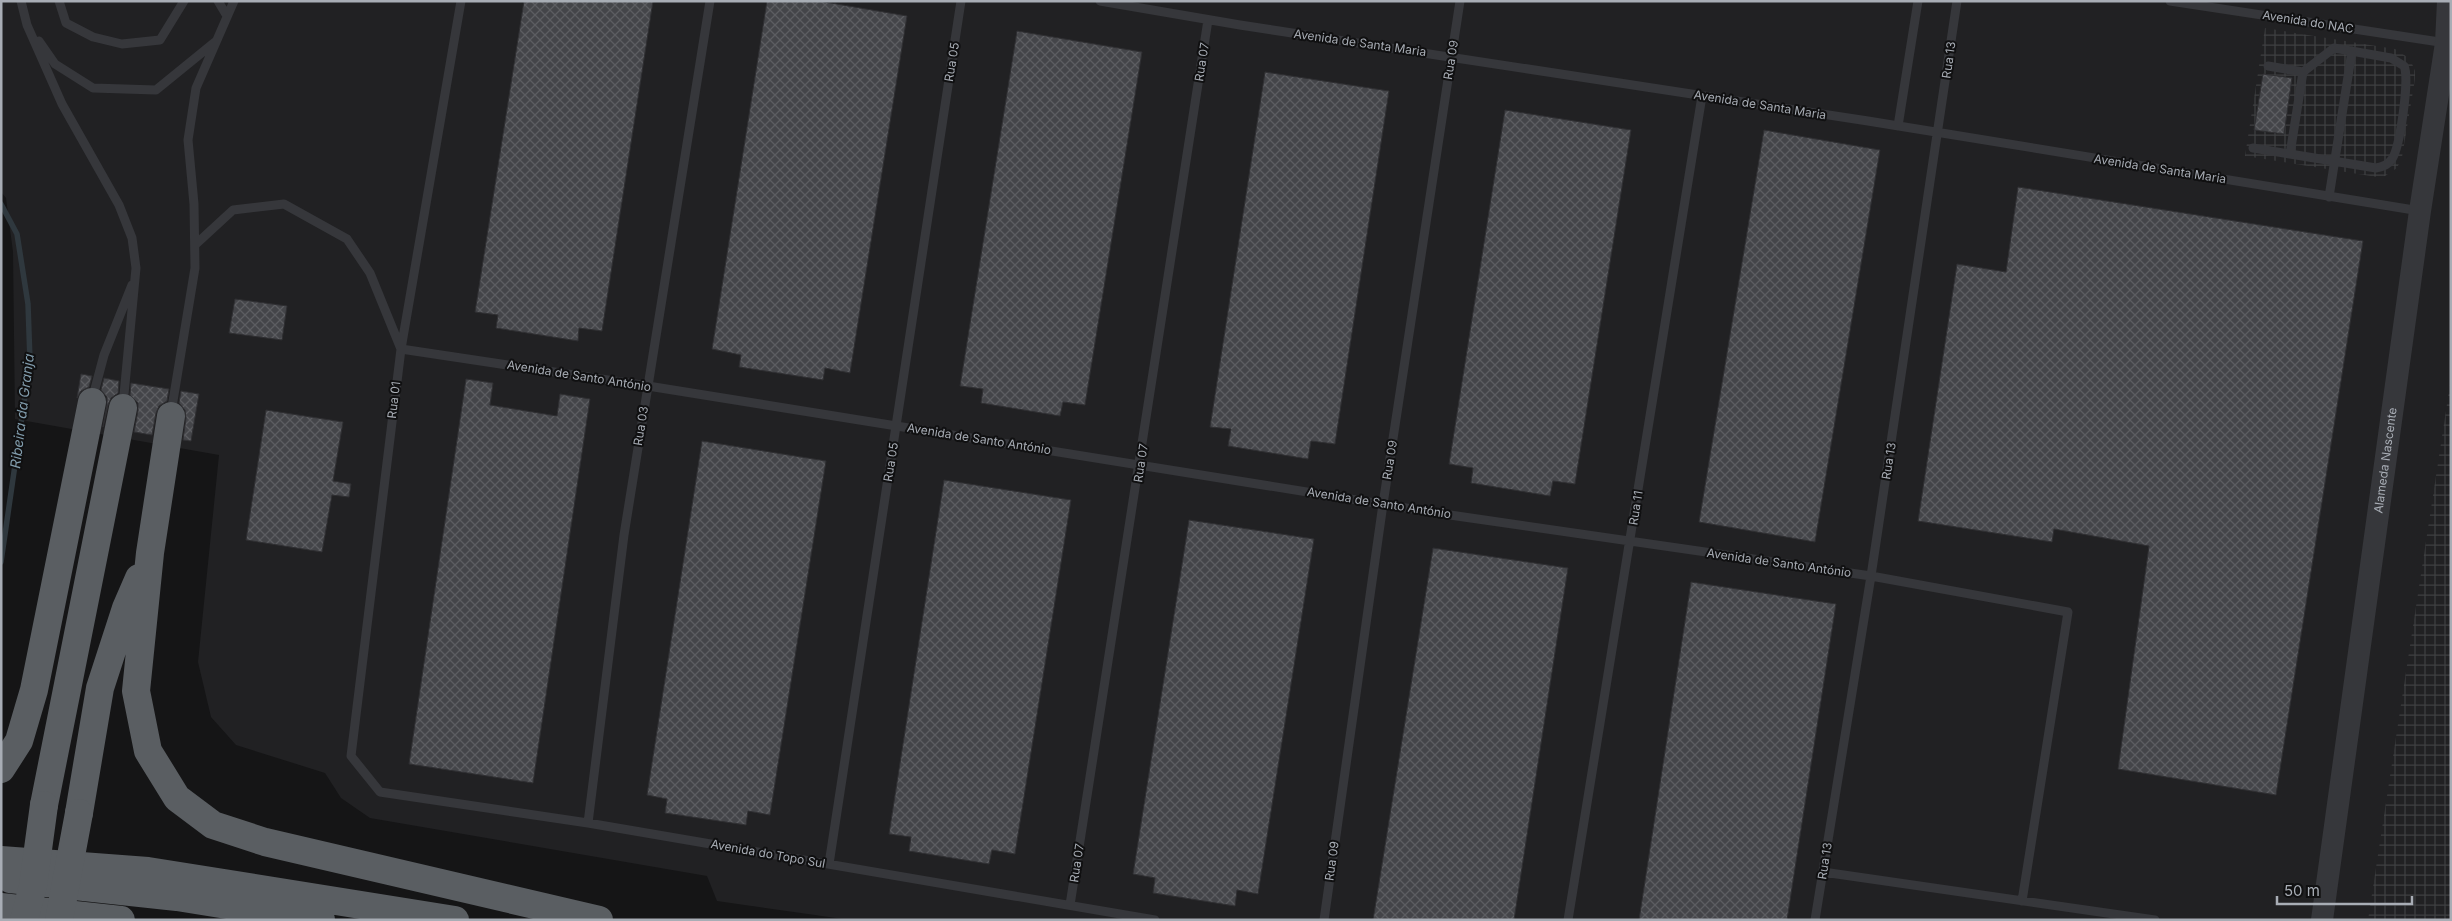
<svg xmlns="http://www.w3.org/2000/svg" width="2452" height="921" viewBox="0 0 2452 921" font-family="Inter,sans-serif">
  <defs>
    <pattern id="industrial-grid" width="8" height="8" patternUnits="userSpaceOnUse" patternTransform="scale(1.25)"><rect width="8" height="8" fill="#212123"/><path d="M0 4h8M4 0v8" fill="none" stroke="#3e3f41"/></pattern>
    <pattern id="building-cross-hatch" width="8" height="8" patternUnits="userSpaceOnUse" patternTransform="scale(1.25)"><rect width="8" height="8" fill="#444549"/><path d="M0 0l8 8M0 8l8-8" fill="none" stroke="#5c5d61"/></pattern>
  </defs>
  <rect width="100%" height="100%" fill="#151516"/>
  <path fill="#212123" d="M1 1H2451V920H850L717 901 707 876 370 818 341 798 325 773 236 745 211 717 198 662 219 455 15 419 13 252 6 198 1 192Z"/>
  <path fill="url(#industrial-grid)" d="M2265 28 2395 49 2410 59 2415 71V79L2402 157 2397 168 2385 176 2377 177 2245 156Z
    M2451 378V920H2368Z"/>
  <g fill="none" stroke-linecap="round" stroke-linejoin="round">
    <path stroke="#2f383e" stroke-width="5.5" d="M1 204 17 234 28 304 30 361 1 562"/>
  </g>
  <path fill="url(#building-cross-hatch)" stroke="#2f2f32" d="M524 1H653L602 331 579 328 578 341 496 328 498 315 475 312Z
    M767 1H819L907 16 850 373 825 368 823 380 739 367 741 355 712 349Z
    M1017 31 1142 52 1085 405 1063 402 1060 416 981 403 983 389 960 386Z
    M1265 72 1389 91 1335 444 1311 441 1308 459 1228 446 1231 429 1210 427Z
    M2263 74 2292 78 2284 134 2254 130Z
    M1505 110 1631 130 1575 484 1553 481 1550 496 1471 483 1473 468 1449 464Z
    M1764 130 1880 150 1815 542 1699 522Z
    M2018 187 2363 241 2276 795 2118 769 2149 546 2054 529 2052 542 1918 521 1957 264 2006 272Z
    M235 299 287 306 282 340 229 333Z
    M81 374 92 376 89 387 81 391 77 398Z
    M104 378 119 381 118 393 111 398 108 405 103 427 107 405V397L101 390Z
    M466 379 493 383 490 405 557 416 560 394 590 399 533 783 409 764Z
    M131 383 169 389 167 401 159 406 156 413 152 435 134 432 138 411V403L130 395Z
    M181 391 199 394 191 441 183 440 186 418 185 410 179 403Z
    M266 410 343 422 333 481 351 484 349 497 332 495 322 552 246 540Z
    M702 441 826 461 770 815 748 811 746 825 665 813 667 799 647 795Z
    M944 480 1071 500 1015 854 992 850 989 864 909 851 911 837 889 834Z
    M1189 520 1314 539 1258 894 1237 890 1235 906 1153 893 1155 878 1133 874Z
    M1433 548 1568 568 1514 920H1373Z
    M1691 582 1836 604 1787 920H1639Z"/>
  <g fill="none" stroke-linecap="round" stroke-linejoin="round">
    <path stroke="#36373b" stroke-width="9" d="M21 1 27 25 62 104 119 205 132 238 136 268 123 405
      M59 1 66 23 93 37 122 44 160 40 184 1
      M218 1 227 16
      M461 1 401 349 351 756 380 792 588 823 1155 920
      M1100 1 1240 25 1868 121 2420 211
      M2170 1 2446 43
      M39 41 55 64 93 88 156 90 215 42
      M2268 66 2303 72
      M1898 126 1918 1
      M2253 148 2376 168C2383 167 2388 165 2392 159 2400 147 2410 78 2404 66L2391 58 2334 48 2303 72 2290 154
      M2329 197 2352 51
      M195 245 233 210 284 204 347 239 370 273 401 349 648 386 1450 515 1871 576 2068 612 2022 901
      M92 400 104 355 132 285
      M171 413 195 268 194 204 188 140 196 88 234 1
      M588 823 624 535 710 1
      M829 864 961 1
      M1823 872 2155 920
      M1070 905 1208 20
      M1324 920 1383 504 1460 1
      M1568 920 1702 96
      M1815 920 1871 576 1957 1"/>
    <path stroke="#36373b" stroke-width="22" id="s1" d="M2322 920 2420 211 2446 43 2448 1"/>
    <path stroke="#5a5e62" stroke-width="28" d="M171 416 150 553 136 691 148 751 177 798 213 825 265 842 599 920
      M1 769 19 741 34 690 92 402
      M44 805 123 408
      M79 813 100 688 126 608 139 578
      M1 860 148 871 455 920
      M10 879 177 897 321 920
      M1 907 121 920"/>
    <path stroke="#5a5e62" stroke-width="28" d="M24 920 33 886 44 805
      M59 920 79 813"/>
  </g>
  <g text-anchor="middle" stroke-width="4" stroke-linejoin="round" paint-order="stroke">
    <g font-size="12" fill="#a8adb5" stroke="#101011">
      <text transform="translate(2308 22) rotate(9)" y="4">Avenida do NAC</text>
      <text transform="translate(1360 43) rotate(8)" y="4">Avenida de Santa Maria</text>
      <text transform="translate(1451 60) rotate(-81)" y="4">Rua 09</text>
      <text transform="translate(1949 60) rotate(-82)" y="4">Rua 13</text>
      <text transform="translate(952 62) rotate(-81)" y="4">Rua 05</text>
      <text transform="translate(1202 62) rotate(-81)" y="4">Rua 07</text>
      <text transform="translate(1760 105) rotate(9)" y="4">Avenida de Santa Maria</text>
      <text transform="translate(2160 169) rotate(9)" y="4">Avenida de Santa Maria</text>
      <text transform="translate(579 376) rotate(9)" y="4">Avenida de Santo António</text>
      <text transform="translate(394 400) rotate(-83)" y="4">Rua 01</text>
      <text transform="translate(641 426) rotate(-81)" y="4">Rua 03</text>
      <text transform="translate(979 439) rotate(9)" y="4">Avenida de Santo António</text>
      <text transform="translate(1390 460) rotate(-81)" y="4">Rua 09</text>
      <text dy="4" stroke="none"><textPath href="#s1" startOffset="464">Alameda Nascente</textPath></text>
      <text transform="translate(1889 461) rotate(-81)" y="4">Rua 13</text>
      <text transform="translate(891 462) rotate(-81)" y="4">Rua 05</text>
      <text transform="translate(1141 463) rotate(-81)" y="4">Rua 07</text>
      <text transform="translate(1379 503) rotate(9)" y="4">Avenida de Santo António</text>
      <text transform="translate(1636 508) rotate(-81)" y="4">Rua 11</text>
      <text transform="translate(1779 563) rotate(8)" y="4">Avenida de Santo António</text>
      <text transform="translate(768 854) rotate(10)" y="4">Avenida do Topo Sul</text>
      <text transform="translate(1332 861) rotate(-82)" y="4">Rua 09</text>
      <text transform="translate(1825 861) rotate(-81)" y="4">Rua 13</text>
      <text transform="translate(1077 863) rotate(-81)" y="4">Rua 07</text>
    </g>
    <g font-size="14" font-style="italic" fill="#829dad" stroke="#101011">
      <text transform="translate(22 411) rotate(-83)" y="5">Ribeira da Granja</text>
    </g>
  </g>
  <rect width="2452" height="921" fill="none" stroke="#a8adb5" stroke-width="5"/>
  <path d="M2277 896v8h135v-8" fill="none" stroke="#a8adb5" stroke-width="2.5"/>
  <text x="2284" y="896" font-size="15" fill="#a8adb5" stroke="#101011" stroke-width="4" paint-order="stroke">50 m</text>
</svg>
